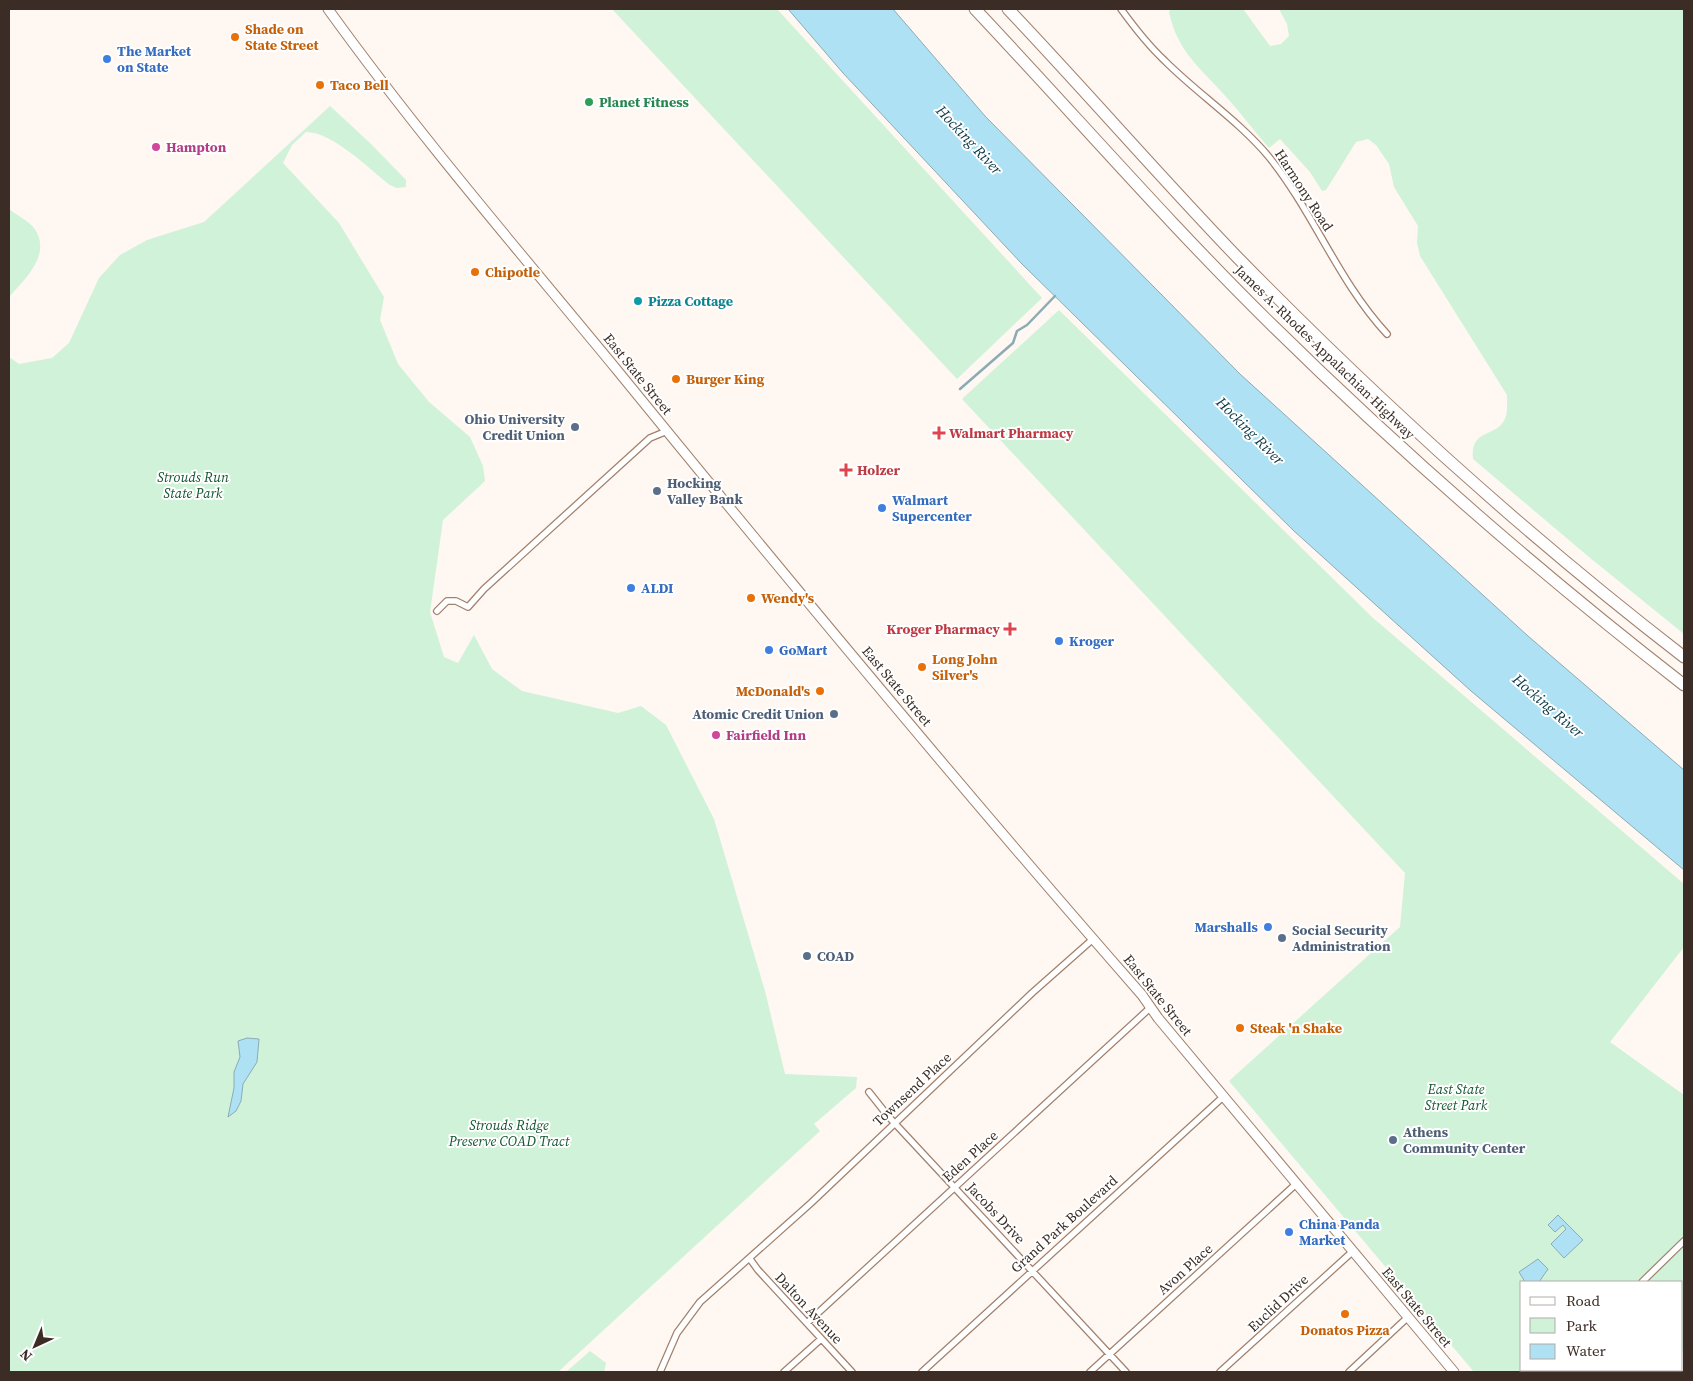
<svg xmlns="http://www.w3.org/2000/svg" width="1693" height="1381" viewBox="0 0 1693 1381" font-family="'Source Serif 4',serif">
  <rect width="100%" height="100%" fill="#fef7f2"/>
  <path fill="#cff2d9" d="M612 9H777L1042 298 957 379Z
    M1171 9H1243L1270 46 1281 44 1289 36 1287 24 1279 9H1684V634L1589 557 1473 459C1470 428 1496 438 1505 419 1508 412 1507 403 1507 395L1420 256 1417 243 1418 226 1394 187 1389 164 1376 145 1368 139 1356 142 1326 190 1322 191 1310 172 1280 139 1269 148C1255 132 1243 116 1229 100 1203 70 1178 54 1169 12Z
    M330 106 370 143 406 180V187L397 188 390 185C369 169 333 132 306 132L292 145 283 163 339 223 384 297 380 320 398 364 429 402 470 437 483 466 485 481 443 520 430 612 444 657 458 663 474 635 492 669 522 691 618 713 641 706 666 725 714 819 765 991 785 1074 857 1077 856 1088 814 1124 820 1131 558 1372H9V357L19 364 52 358 69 343 99 278 120 255 147 240 204 222Z
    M9 209C16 215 29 221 34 228 53 254 24 280 9 297Z
    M1059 310 1373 618 1684 884V947L1610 1042 1684 1095V1353L1682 1350V1282H1522L1523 1370 1520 1372H1474L1229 1081 1400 927 1405 873 962 399Z
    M590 1351 606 1363 604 1372H566Z"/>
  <path fill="#aee1f3" stroke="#8cabb5" d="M788 9H893L985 116 1240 374 1528 636 1684 770V870L1471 691 1294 531 1022 264 843 73Z
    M247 1038 259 1039 257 1062 243 1084 241 1101 236 1111 228 1117 234 1088V1072L240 1057 238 1041Z
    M1558 1215 1583 1240 1564 1258 1551 1244 1566 1229 1563 1225 1555 1232 1548 1225Z
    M1538 1259 1548 1269 1539 1282H1525L1519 1272Z"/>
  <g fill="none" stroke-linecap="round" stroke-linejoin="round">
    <path stroke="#8cabb5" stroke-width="2.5" d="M960 389 1013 343 1017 331 1027 325 1055 296"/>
    <defs>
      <path id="minor" d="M1121 9C1134 27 1149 46 1165 61 1198 94 1239 121 1269 157 1314 213 1338 281 1387 334
        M437 611 447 601H456L468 607 484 589 650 438 667 431
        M869 1092 888 1116 1126 1372
        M750 1259 758 1270 852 1372
        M1642 1282 1684 1241
        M807 1323 1151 1007
        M660 1372 677 1333 700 1302 811 1203 1032 993 1093 939
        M784 1372 821 1339
        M922 1372 1224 1096
        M1090 1372 1296 1184
        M1220 1372 1352 1252
        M1349 1372 1407 1318
        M1540 1372 1543 1370"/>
      <path id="secondary" d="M328 9C418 134 519 251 617 370 789 581 963 791 1142 995L1158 1018 1454 1372"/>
      <path id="motorway" d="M975 9C1074 114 1169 224 1272 325 1402 453 1540 573 1684 685
        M1008 9C1086 91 1160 177 1238 258 1378 401 1526 535 1684 657"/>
    </defs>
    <use href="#minor" stroke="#a2816d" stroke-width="8"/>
    <use href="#secondary" stroke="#a2816d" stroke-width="11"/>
    <use href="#motorway" stroke="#a2816d" stroke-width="13"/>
    <use href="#minor" stroke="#fff" stroke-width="5.5"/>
    <use href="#secondary" stroke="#fff" stroke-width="9"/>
    <use href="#motorway" stroke="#fff" stroke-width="11"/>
  </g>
  <g fill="#e8710a" stroke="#fff" stroke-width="2">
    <circle cx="235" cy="37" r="5"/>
    <circle cx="320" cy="85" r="5"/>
    <circle cx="475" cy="272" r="5"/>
    <circle cx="676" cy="379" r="5"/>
    <circle cx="751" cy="598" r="5"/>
    <circle cx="922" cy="667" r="5"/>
    <circle cx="820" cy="691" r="5"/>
    <circle cx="1240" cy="1028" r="5"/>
    <circle cx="1345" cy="1314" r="5"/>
  </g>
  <g fill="#3f7fe0" stroke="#fff" stroke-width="2">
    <circle cx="107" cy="59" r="5"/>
    <circle cx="882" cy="508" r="5"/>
    <circle cx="631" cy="588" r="5"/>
    <circle cx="1059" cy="641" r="5"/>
    <circle cx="769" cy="650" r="5"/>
    <circle cx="1268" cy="927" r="5"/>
    <circle cx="1289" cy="1232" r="5"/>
  </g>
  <circle fill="#2e9e5b" stroke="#fff" stroke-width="2" cx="589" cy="102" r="5"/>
  <g fill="#d1479c" stroke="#fff" stroke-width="2">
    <circle cx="156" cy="147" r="5"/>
    <circle cx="716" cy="735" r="5"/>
  </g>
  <circle fill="#0f9aa8" stroke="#fff" stroke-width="2" cx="638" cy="301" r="5"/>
  <g fill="#5c6f8a" stroke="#fff" stroke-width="2">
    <circle cx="575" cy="427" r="5"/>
    <circle cx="657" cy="491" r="5"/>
    <circle cx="834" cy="714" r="5"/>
    <circle cx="1282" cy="938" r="5"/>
    <circle cx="807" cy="956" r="5"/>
    <circle cx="1393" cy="1140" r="5"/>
  </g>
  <g fill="#e0444e" stroke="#fff" stroke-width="2">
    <path d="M936.5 425.5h5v5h5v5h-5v5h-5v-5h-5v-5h5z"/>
    <path d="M843.5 462.5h5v5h5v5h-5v5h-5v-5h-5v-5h5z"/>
    <path d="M1007.5 621.5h5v5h5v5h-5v5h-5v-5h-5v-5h5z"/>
  </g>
  <g text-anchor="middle" stroke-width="4" stroke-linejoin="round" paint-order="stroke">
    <g font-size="14" font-weight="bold" fill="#c56008" stroke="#fff" text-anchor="start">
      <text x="245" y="34">Shade on<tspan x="245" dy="16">State Street</tspan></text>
      <text x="330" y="90">Taco Bell</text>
      <text x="485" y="277">Chipotle</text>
      <text x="686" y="384">Burger King</text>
      <text x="761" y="603">Wendy's</text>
      <text x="932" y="664">Long John<tspan x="932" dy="16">Silver's</tspan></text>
      <text x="810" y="696" text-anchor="end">McDonald's</text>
      <text x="1250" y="1033">Steak 'n Shake</text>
      <text x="1345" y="1335" text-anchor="middle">Donatos Pizza</text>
    </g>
    <g font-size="14" font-weight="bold" fill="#366cbe" stroke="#fff" text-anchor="start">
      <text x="117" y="56">The Market<tspan x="117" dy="16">on State</tspan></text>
      <text x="892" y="505">Walmart<tspan x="892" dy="16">Supercenter</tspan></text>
      <text x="641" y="593">ALDI</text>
      <text x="1069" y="646">Kroger</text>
      <text x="779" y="655">GoMart</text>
      <text x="1258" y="932" text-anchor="end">Marshalls</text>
      <text x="1299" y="1229">China Panda<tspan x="1299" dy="16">Market</tspan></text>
    </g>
    <g font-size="14" font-weight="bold" fill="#27864d" stroke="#fff" text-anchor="start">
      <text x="599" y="107">Planet Fitness</text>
    </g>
    <g font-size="14" font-weight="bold" fill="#b23c85" stroke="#fff" text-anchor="start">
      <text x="166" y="152">Hampton</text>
      <text x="726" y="740">Fairfield Inn</text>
    </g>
    <g font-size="14" fill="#3b2d25" stroke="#fff">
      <text transform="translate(1304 190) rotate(57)" y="5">Harmony Road</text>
      <text transform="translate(1325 352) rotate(44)" y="5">James A. Rhodes Appalachian Highway</text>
      <text transform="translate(638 374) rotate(51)" y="5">East State Street</text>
      <text transform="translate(897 686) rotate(50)" y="5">East State Street</text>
      <text transform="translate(1158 995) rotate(51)" y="5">East State Street</text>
      <text transform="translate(912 1089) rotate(-43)" y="5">Townsend Place</text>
      <text transform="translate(970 1156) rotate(-42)" y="5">Eden Place</text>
      <text transform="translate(996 1213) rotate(47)" y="5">Jacobs Drive</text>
      <text transform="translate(1064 1224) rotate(-42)" y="5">Grand Park Boulevard</text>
      <text transform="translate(1185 1269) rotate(-42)" y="5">Avon Place</text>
      <text transform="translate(1278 1303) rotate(-43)" y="5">Euclid Drive</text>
      <text transform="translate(1417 1307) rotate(50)" y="5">East State Street</text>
      <text transform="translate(809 1308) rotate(47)" y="5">Dalton Avenue</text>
    </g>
    <g font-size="14" font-weight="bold" fill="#0d838f" stroke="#fff" text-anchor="start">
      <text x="648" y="306">Pizza Cottage</text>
    </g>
    <g font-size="14" font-weight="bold" fill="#4e5e75" stroke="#fff" text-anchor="start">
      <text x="565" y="424" text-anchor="end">Ohio University<tspan x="565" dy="16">Credit Union</tspan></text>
      <text x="667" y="488">Hocking<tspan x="667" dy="16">Valley Bank</tspan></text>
      <text x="824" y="719" text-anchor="end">Atomic Credit Union</text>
      <text x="1292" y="935">Social Security<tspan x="1292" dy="16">Administration</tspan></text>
      <text x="817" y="961">COAD</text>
      <text x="1403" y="1137">Athens<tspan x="1403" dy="16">Community Center</tspan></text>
    </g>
    <g font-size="14" font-weight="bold" fill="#be3a42" stroke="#fff" text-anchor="start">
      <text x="949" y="438">Walmart Pharmacy</text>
      <text x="857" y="475">Holzer</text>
      <text x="1000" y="634" text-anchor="end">Kroger Pharmacy</text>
    </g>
    <g font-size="14" font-style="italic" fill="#135531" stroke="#fff">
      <text x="193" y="482">Strouds Run<tspan x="193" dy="16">State Park</tspan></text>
      <text x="1456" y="1094">East State<tspan x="1456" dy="16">Street Park</tspan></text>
      <text x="509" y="1130">Strouds Ridge<tspan x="509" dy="16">Preserve COAD Tract</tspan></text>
    </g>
    <g font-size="15" font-style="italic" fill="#073643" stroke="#fff">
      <text transform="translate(969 140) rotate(47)" y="5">Hocking River</text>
      <text transform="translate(1250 431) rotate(45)" y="5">Hocking River</text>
      <text transform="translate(1548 706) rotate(41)" y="5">Hocking River</text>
    </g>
  </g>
  <rect width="1693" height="1381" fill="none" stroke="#3b2d25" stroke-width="20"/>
  <rect x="1520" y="1281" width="162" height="90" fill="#ffffff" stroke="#b1aba8"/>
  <rect x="1530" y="1297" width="25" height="8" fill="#ffffff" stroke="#b1aba8"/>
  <text x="1566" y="1306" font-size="15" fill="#3b2d25">Road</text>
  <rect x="1530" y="1318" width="25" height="15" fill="#cff2d9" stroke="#b1aba8"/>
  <text x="1566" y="1331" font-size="15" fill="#3b2d25">Park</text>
  <rect x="1530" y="1344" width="25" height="15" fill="#aee1f3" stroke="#b1aba8"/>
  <text x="1566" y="1356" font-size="15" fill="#3b2d25">Water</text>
  <g transform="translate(35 1346) rotate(224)" stroke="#ffffff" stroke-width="4" paint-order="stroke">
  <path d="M0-4L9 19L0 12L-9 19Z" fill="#3b2d25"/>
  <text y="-8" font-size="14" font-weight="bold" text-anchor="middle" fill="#3b2d25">N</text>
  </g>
</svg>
